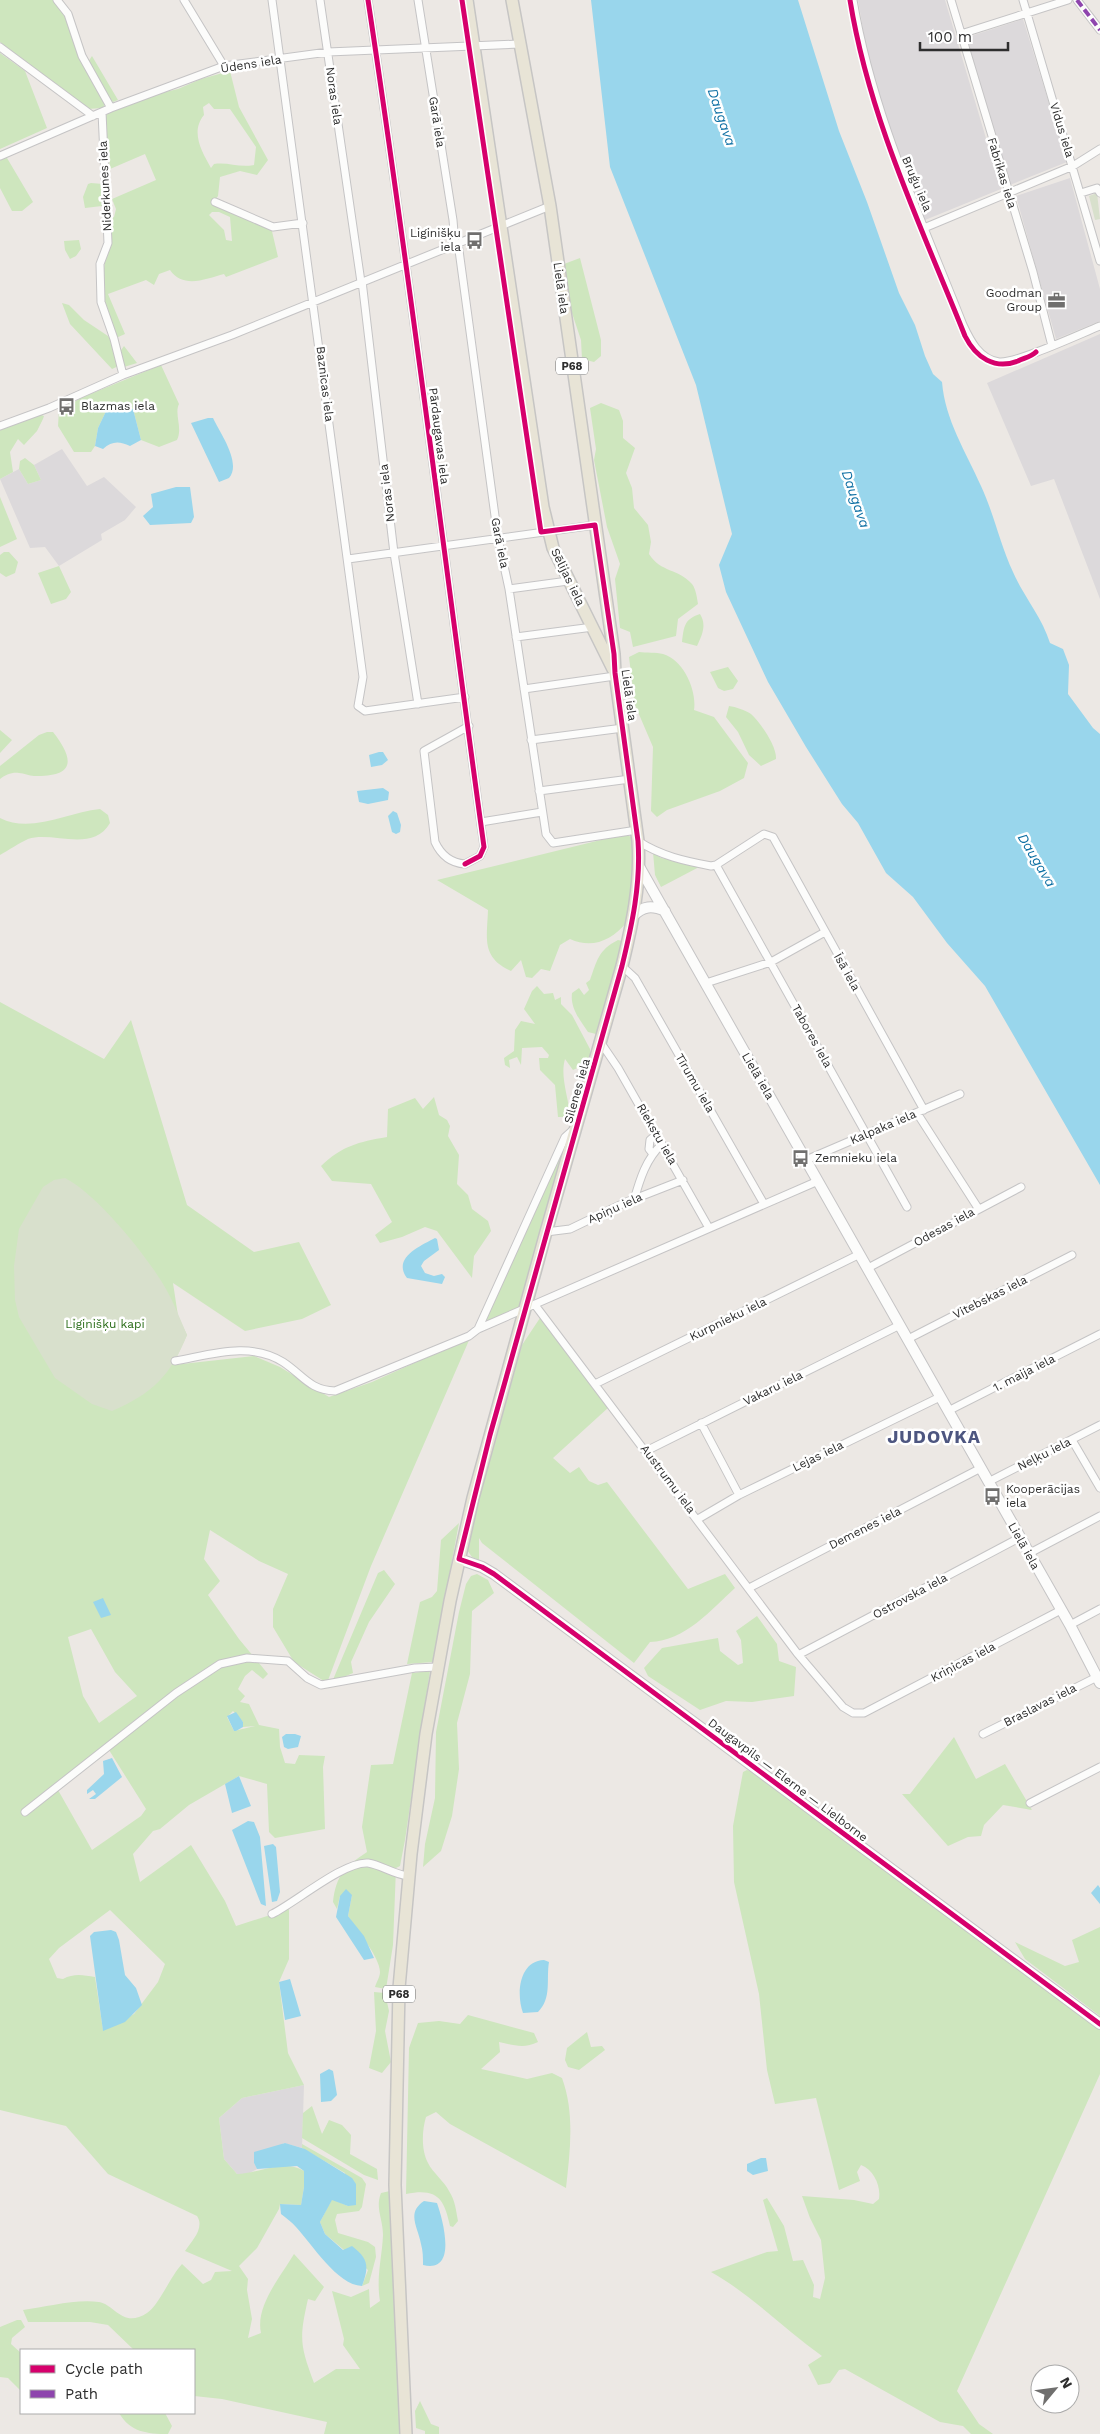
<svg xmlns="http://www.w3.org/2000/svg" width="1100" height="2434" viewBox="0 0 1100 2434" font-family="'Work Sans',sans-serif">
  <rect width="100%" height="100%" fill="#ece8e4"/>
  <path fill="#dcd9db" d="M858 0H945L1001 189 925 220 893 148 872 82Z
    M1023 19 1067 162 1010 185 965 38Z
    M1070 178 1100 289V321L1056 339 1016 196Z
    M1100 334V599L1054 479 1031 486 987 383Z
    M62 449 87 486 104 477 136 507 125 520 101 534 102 540 59 566 45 547 30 548 0 479 19 469 28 484 41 480 34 465Z
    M304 2085 302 2148 284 2143 254 2163 257 2169 248 2174H237L224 2159 219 2118 242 2098Z"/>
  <path fill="#cee6be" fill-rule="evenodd" d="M0 0H54C69 16 67 27 75 45 84 66 97 84 105 105L102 108 88 109 0 42Z
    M0 53 25 71 47 128 0 149Z
    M92 56 118 100 113 102 109 99 88 62Z
    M230 71 239 107 268 160 257 175 240 171 220 177 218 196 214 201 271 227 278 257 226 277 224 274C206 279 183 289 170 270L159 274 154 285 146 280 108 294 125 334 116 338 104 305 102 281 105 262 111 246 109 220 114 217 116 209 112 199 156 180 145 154 110 169 105 117 109 112 152 95 178 89 201 79ZM209 103 214 109H230L256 147 254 165C239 168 229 162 214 164L211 168C202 152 190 132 204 115L203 107ZM212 212H219L230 217 232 241 226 240 224 230 209 215Z
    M7 158 33 202 22 211H12L0 188V159Z
    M91 183 103 184 102 206 85 208 83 197 88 184Z
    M79 240 81 249 76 256 70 259 65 250 64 241Z
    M580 258 601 340V356L594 362 582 359 581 340 572 313 564 264Z
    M62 303 69 305 84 320 108 336 119 353 124 346 137 363 124 367 123 364 112 369 70 324Z
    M161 365 179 404C174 414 183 428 177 440L159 447 141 440 133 409 109 405 98 428 95 446 91 452H74L58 426 59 410 83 397Z
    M601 403 619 410 623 421V438L635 448 626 473 632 488 634 508 648 525 651 542 649 554C661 573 678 568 692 584 696 589 697 598 698 604L678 619 676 636 633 647 630 632 620 628 615 579 620 564 607 527 594 460 596 449 590 408Z
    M39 414 44 416 43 419 37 431 24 445 18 439 10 452 13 472 0 479V430Z
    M25 458 34 465 41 480 28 484 19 469 20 461Z
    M0 497 17 539 0 547Z
    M4 552H9L18 562 15 573 6 577 0 573V555Z
    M59 566 71 592 66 599 51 604 38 573Z
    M700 614C707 625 702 635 697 646L682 642C684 627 684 619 700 614Z
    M639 652C646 653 656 652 663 654 684 660 697 691 694 710L714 717 748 763 744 778 720 791 667 810 657 817 651 811 653 747 635 705 629 657Z
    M728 667 738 681 733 689 724 691 718 688 710 672Z
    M729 706C736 707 745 710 751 714 761 723 777 747 776 759L761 766 749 755 738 732 726 717Z
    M0 730 12 740 0 753Z
    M47 732H53C75 760 75 777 34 776 29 776 24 773 19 773 12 772 5 775 0 779V766L39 735Z
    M100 809 108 815 110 823C93 853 53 831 28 839 19 843 9 850 0 855V818C31 834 68 812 100 809Z
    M625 834 631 837 633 854 631 895 627 922C611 941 592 949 570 939L560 945 550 971 541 969 532 978 526 977 521 960 511 971C481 957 487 939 488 910L437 880Z
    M653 852 661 858 701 866 661 887 655 875Z
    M618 940 622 941 623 944 598 1032 596 1034 588 1032C580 1020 570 1008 572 993L579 988 584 995 589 990 586 983 590 980C597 961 598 950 618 940Z
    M537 986 544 994 553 993 555 1000 561 997V1004L572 1015 590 1049V1062L573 1070 565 1059C560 1076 568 1096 570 1114L567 1117H558L555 1085 540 1070 539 1058H548L549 1055 542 1047 522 1048 521 1065 517 1057 509 1060 510 1068 505 1065 504 1058 514 1051 515 1030 521 1021 535 1024 524 1009 532 991Z
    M0 1002 104 1059 131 1020 187 1205 254 1252 299 1242 331 1305 302 1319 245 1331 173 1283 178 1316 187 1335 173 1365 254 1356 280 1367 329 1397 372 1382 470 1338 371 1566 327 1683 294 1662 273 1627V1609L288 1574 259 1561 210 1530 204 1559 220 1581 208 1595 239 1639 268 1674 263 1679 252 1670 245 1676 238 1689 245 1696 240 1702 249 1704 259 1725 279 1729 280 1747 285 1763 295 1764 299 1755 325 1756 323 1767 325 1829 275 1838 269 1832 267 1784 239 1776 189 1805 160 1829 153 1831 133 1854 140 1882 191 1845 225 1901 236 1926 289 1909V1959L279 1982 288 2053 304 2085 242 2098 219 2118 224 2159 237 2174C257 2174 285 2158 304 2171V2187L301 2205 280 2204 279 2209 257 2248 239 2266 248 2279 247 2290 252 2319 248 2338 261 2333C255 2306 281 2276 294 2254L324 2287 315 2301 308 2299C299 2339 300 2345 314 2383L336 2369H360L343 2345 344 2339 332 2291 351 2297 369 2289 370 2308 380 2301C376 2277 382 2258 383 2235 383 2219 375 2208 381 2193L390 2191 392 2267 396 2283 402 2434H324L327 2422 222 2399 194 2396V2350H134L108 2325 90 2322H28L23 2310C47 2307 74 2299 99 2302 114 2304 123 2329 147 2313 159 2305 170 2277 182 2264L203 2284 211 2280 215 2272 232 2271 185 2251C192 2241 205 2228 197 2216L108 2174 66 2126 0 2110ZM91 1629 115 1672 137 1696 99 1723 83 1696 68 1637ZM233 1711 243 1722V1727L255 1726 234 1731 227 1717ZM109 1750 146 1809 141 1816 92 1850 58 1790ZM110 1910 165 1964 158 1982 134 2014 103 2030 95 1977C83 1975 74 1973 63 1979L57 1978 49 1959 59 1948Z
    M434 1097 439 1115 447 1120 450 1126 448 1136 459 1155 457 1184 468 1195 472 1209 488 1221 491 1231 474 1256 472 1278 437 1231 425 1227 402 1237 380 1243 375 1235 392 1222 371 1184 332 1181 321 1166C342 1146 358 1142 387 1137L388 1109 415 1098 423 1109Z
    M567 1141 521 1306 519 1309 483 1325Z
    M540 1318 609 1407 553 1458 570 1473 579 1467 589 1481 598 1485 607 1482 688 1589 725 1574 735 1588C711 1610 685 1641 650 1642L634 1663 482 1543 479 1538V1560L472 1557 467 1550 471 1527 522 1345Z
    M459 1523 433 1662 407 1664 420 1602 432 1597 437 1591 441 1540Z
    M384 1570 395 1584 369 1622 351 1662 353 1673 332 1682 378 1573Z
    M477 1574 488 1580 494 1593 472 1611 470 1674 457 1723 459 1769 452 1816 441 1851 423 1867 425 1844 435 1798 436 1732 459 1612 466 1584 471 1576Z
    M757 1616 777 1644 779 1661 796 1667 794 1696 752 1702 726 1701 700 1710 648 1676 644 1668 662 1648 718 1638 720 1651 738 1665 743 1663 741 1640 736 1631Z
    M430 1671 405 1840 400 1866 396 1868 393 1945 386 1989 375 1987C376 1983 380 1977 380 1972 380 1957 356 1929 348 1916L352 1895 340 1896 337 1909 333 1902C336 1875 345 1867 367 1852L362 1827 371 1765 393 1764 412 1673Z
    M954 1737 976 1779 1005 1764 1032 1810 1003 1805 984 1825 981 1836 968 1837 948 1846 902 1794H910Z
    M747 1770 753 1772 1100 2030V2074L957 2391 979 2424 993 2434H971L963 2426 940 2422 845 2369 839 2370 830 2383 818 2385 808 2365 822 2356C784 2329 752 2295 711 2272L767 2252 778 2251 763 2200 767 2198 784 2226 793 2261 803 2260 814 2285 813 2297 820 2299 825 2278 821 2240 810 2218 802 2196 854 2200 873 2204 879 2199C881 2186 874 2170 861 2165L857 2172 860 2181 839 2190 816 2098 775 2104 767 2070 759 1994 734 1882 733 1826 743 1772Z
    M1100 1927V2016L1025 1959 1015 1942 1065 1966 1079 1962 1072 1940Z
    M374 1992 385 1993 389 2011 385 2031 391 2062 382 2073 369 2068 376 2031Z
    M468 2015 534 2033 538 2042C524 2049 513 2045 499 2042L500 2052 481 2069 527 2079 552 2073 562 2078C575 2113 570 2152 566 2188L450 2124 436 2112 426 2117C422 2130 421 2150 428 2163 433 2173 444 2181 449 2191 455 2200 456 2210 458 2221L453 2227 450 2226C444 2198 437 2188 406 2194L409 2048 418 2023 439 2021 460 2024Z
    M587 2032 591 2047 602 2046 605 2050 579 2070 568 2067 565 2060 567 2048Z
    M312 2106 322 2134 329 2120 342 2125 351 2135 350 2154 377 2169 378 2180 364 2175 302 2138 303 2113Z
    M302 2144 362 2178 366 2184 362 2207 359 2211 337 2214 335 2220 338 2233 368 2242 375 2247 376 2257 369 2283 362 2286 368 2270 325 2234 320 2222 332 2199 348 2206 345 2173 302 2148Z
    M17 2320H21L25 2327 12 2338 11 2344 21 2353V2391L8 2378 0 2377V2327Z
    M420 2401 431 2424 439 2427V2434H425V2431L416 2428 415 2411Z
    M119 2413H165L172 2426 168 2434C147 2434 130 2432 119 2413Z"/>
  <path fill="#d8e0cc" d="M1097 193 1100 219 1095 220 1089 196Z
    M65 1178C97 1194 148 1257 166 1289 174 1303 180 1319 187 1335 171 1375 152 1394 112 1411L92 1404 55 1378 19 1317 15 1300 14 1266 19 1229 43 1187 54 1180Z"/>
  <path fill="#99d6ec" d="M591 0H798L839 131 867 202 899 293 915 325 925 356 933 374 942 382C945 420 966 452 981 486 994 514 1000 544 1013 572 1024 597 1042 617 1050 643L1063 649 1069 665 1068 694 1093 728 1100 734V1185L985 986 947 943 913 897 886 873 858 823 842 804 806 747 768 682 726 592 719 565 732 534 696 385 610 167Z
    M109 405 133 409 141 440 130 446C119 441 112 441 103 449L95 446 98 428Z
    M208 418H213C220 433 242 463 229 478L219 482 191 423Z
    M176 487H190L194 517 191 523 150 525 143 516 153 507 151 494Z
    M379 752H383L388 760 382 765 371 767 369 755Z
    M383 788 389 792 388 800 368 804 359 802 357 791Z
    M393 811 397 813 401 825 400 832 396 834 392 832 388 816Z
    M435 1238 437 1239 439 1250 424 1261 421 1266 425 1273 434 1276 442 1274 445 1277 442 1284 407 1278C392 1258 420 1246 435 1238Z
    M103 1598 111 1615 101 1618 93 1602Z
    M236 1712 243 1722V1727L236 1731H234L227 1716Z
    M286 1734H295L301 1736 298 1747 288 1749 284 1747 282 1737Z
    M112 1758 122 1777 95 1799H89L96 1794 93 1790 87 1794V1790L104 1774 103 1761Z
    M239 1776 251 1806 232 1813 225 1784Z
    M248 1821 254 1822 260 1837 266 1906 261 1904 259 1899 232 1830Z
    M273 1844 276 1847 280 1892 277 1901 272 1902 264 1846Z
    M1098 1885 1100 1888V1904L1091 1893Z
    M346 1889 352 1895 348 1916 364 1936 374 1958 364 1960 336 1917 340 1896Z
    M111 1930 116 1932 119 1940 125 1975 136 1988 142 2005 125 2022 103 2031 90 1936 94 1932Z
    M544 1960 549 1962C546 1980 552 1998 538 2012L523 2013C516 1994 519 1961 544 1960Z
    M290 1979 301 2016 285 2020 279 1982Z
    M329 2069 333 2071 337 2095 331 2101 321 2102 320 2074Z
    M285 2143 305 2149 352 2178 356 2184V2205L348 2206 332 2200 320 2222 325 2234 343 2250 352 2246C369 2259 369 2267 362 2286 337 2285 312 2244 296 2227 292 2222 286 2218 281 2214L280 2204 301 2205 304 2187V2171L297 2166 257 2169 254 2163V2152Z
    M761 2158H766L768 2171 753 2175 747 2171V2164Z
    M424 2201 437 2203C443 2220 458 2274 423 2265 423 2258 423 2251 421 2244 418 2227 406 2213 424 2201Z"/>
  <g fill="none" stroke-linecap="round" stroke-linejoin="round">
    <defs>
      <path id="street" d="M57 0 68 14 82 56 111 108
        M184 0 224 66
        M272 0 363 677 358 706 365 711 465 697
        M320 0 361 282
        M368 0C411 282 445 564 484 847L480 856 465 864C450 863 441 855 435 842L424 751 469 726
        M418 0 453 220 455 244
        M853 0C872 114 921 218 963 325 970 340 979 359 999 362 1016 364 1080 334 1100 326
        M951 0 1033 272 1052 346
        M1023 0 1100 261
        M1077 0 1100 30
        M961 34 1068 0
        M0 47 93 116
        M102 112 108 243 100 264 101 302 114 339 123 375
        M0 156 111 108 224 66 328 52 519 44
        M1081 193 1097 188 1100 193
        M215 202 273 227 303 223
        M924 228 1073 166 1100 149
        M458 243 498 538 509 589 546 834 553 843 637 830
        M362 281 394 553 418 704
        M0 426 49 408 123 375 232 335 550 206
        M348 559 595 525
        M509 589 568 581
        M516 637 593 627
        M524 689 615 676
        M531 740 623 728
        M539 791 630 779
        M481 822 542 812
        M638 841C661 856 685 861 711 866L716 865 764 834 773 837 924 1110
        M716 865 907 1207
        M622 966 635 978 764 1204
        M706 983 771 962 825 932
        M601 1043 618 1068 709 1228
        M917 1113 978 1208
        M653 1154 649 1149 650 1140 656 1135
        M806 1160 960 1094
        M634 1200C640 1179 646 1159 662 1144
        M546 1232 570 1229 624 1203 683 1180
        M868 1268 1021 1187
        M535 1305 797 1653 843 1707 853 1713H864L1061 1610
        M478 1329 565 1137 575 1128
        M908 1339 1072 1255
        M175 1361C210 1355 250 1341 283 1362 303 1375 309 1390 335 1391L469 1336 478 1329 818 1181
        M595 1384 860 1254
        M948 1411 1100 1334
        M701 1423 739 1495
        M1072 1440 1100 1488
        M646 1451 900 1325
        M988 1482 1100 1425
        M698 1519 739 1495 940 1397
        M1028 1554 1100 1516
        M749 1588 981 1468
        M1070 1625 1100 1609
        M800 1654 1019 1538
        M983 1734 1097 1677
        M1030 1803 1100 1767
        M25 1812 176 1693 220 1664 247 1658 288 1661 307 1678 321 1685 415 1668 437 1667
        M272 1914C295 1903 344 1861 368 1863 381 1865 393 1874 408 1876"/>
      <path id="secondary" d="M640 868 1070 1625 1100 1683
        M633 916C643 906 652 905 665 911
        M459 1559 482 1567 494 1574 1100 2024"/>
      <path id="primary" d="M467 0 543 507 553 548 613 669
        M406 2434 395 2185 399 1988 411 1854 426 1734 450 1601 473 1498 546 1232 622 966C632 925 641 884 638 841L615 673 614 654 550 206 512 0"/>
    </defs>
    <use href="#street" stroke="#c5c4c5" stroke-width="9"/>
    <use href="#secondary" stroke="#c5c4c5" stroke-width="12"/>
    <use href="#primary" stroke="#c6c5c4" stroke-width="14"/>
    <use href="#street" stroke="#fcfcfb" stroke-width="7"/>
    <use href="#secondary" stroke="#fcfcfb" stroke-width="10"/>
    <use href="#primary" stroke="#e8e4d6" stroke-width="11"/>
    <path stroke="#8e44ad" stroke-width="4" stroke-dasharray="8 4" stroke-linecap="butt" d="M1077 0 1100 30"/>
    <defs>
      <path id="cycleway" d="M368 0C411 282 445 564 484 847L480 856 465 864
        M462 0 541 532 595 525 614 654 615 673 638 841C641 884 632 925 622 966L490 1435 459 1559 482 1567 494 1574 1100 2024
        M850 0C869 118 921 226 965 336 976 358 995 370 1018 361 1024 358 1031 357 1036 352"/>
    </defs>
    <use href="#cycleway" stroke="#fff" stroke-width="8"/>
    <use href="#cycleway" stroke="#d6006c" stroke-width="5"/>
  </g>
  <defs>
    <symbol id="bus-bare" viewBox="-9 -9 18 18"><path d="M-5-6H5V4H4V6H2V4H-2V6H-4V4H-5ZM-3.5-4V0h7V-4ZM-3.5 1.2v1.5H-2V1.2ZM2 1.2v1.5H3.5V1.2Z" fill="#706f6e" stroke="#fff" stroke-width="2.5" paint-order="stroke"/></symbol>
    <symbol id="office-bare" viewBox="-9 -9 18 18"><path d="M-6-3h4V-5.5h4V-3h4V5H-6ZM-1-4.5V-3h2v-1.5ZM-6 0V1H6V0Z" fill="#706f6e" stroke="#fff" stroke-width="2.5" paint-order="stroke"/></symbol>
  </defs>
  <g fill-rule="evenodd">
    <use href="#bus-bare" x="462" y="228" width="25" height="25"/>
    <use href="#office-bare" x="1044" y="288" width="25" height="25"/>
    <use href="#bus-bare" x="54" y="394" width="25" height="25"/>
    <use href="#bus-bare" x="788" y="1146" width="25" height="25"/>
    <use href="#bus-bare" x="980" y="1484" width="25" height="25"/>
  </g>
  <g text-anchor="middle" stroke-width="5" stroke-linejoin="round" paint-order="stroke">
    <g fill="#fff" stroke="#6d6d6d" stroke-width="1">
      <rect x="556" y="357.5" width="32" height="17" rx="4"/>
      <rect x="383" y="1985.5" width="32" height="17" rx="4"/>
    </g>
    <g font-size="11" font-weight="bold" fill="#2e2e2e">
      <text x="572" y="370">P68</text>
      <text x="399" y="1998">P68</text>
    </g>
    <g font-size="12" fill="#2e2e2e" stroke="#fff">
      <text transform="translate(251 64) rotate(-9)" y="4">Ūdens iela</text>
      <text transform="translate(334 96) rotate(82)" y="4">Noras iela</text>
      <text transform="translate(437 122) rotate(81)" y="4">Garā iela</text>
      <text transform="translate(1062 130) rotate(73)" y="4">Vidus iela</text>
      <text transform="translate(1002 173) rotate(73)" y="4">Fabrikas iela</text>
      <text transform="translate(917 184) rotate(67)" y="4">Bruģu iela</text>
      <text transform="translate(105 186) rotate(-93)" y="4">Niderkunes iela</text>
      <text transform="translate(561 288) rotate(82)" y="4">Lielā iela</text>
      <text transform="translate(325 384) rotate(83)" y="4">Baznīcas iela</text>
      <text transform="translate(439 436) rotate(83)" y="4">Pārdaugavas iela</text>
      <text transform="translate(387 493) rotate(-97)" y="4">Noras iela</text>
      <text transform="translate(500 543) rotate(79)" y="4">Garā iela</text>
      <text transform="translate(568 577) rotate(64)" y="4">Sēlijas iela</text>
      <text transform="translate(629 695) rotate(82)" y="4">Lielā iela</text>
      <text transform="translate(847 972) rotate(61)" y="4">Īsā iela</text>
      <text transform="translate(812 1036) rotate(61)" y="4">Tabores iela</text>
      <text transform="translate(758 1076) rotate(60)" y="4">Lielā iela</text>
      <text transform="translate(695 1083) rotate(60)" y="4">Tīrumu iela</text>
      <text transform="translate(577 1091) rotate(-74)" y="4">Silenes iela</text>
      <text transform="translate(883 1127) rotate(-23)" y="4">Kalpaka iela</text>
      <text transform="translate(657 1134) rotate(60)" y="4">Riekstu iela</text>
      <text transform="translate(615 1208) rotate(-24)" y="4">Apiņu iela</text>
      <text transform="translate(944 1227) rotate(-29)" y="4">Odesas iela</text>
      <text transform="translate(990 1297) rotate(-27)" y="4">Vitebskas iela</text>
      <text transform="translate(728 1319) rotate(-26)" y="4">Kurpnieku iela</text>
      <text transform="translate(1024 1373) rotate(-27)" y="4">1. maija iela</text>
      <text transform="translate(773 1388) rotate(-26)" y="4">Vakaru iela</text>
      <text transform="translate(1044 1454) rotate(-27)" y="4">Neļķu iela</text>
      <text transform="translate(818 1456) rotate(-26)" y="4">Lejas iela</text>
      <text transform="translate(668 1479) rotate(53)" y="4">Austrumu iela</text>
      <text transform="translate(865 1528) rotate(-27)" y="4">Demenes iela</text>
      <text transform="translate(1024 1546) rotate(61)" y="4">Lielā iela</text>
      <text transform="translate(910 1596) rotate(-28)" y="4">Ostrovska iela</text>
      <text transform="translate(963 1662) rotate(-28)" y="4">Kriņicas iela</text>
      <text transform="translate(1040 1705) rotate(-27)" y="4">Braslavas iela</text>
      <text transform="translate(788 1780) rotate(37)" y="4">Daugavpils — Elerne — Lielborne</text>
    </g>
    <g font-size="12" fill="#2e2e2e" stroke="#fff" text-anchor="start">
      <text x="461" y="237" text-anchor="end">Liginišķu<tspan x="461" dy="14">iela</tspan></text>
      <text x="1042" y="297" text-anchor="end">Goodman<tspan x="1042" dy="14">Group</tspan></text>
      <text x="81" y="410">Blazmas iela</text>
      <text x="815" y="1162">Zemnieku iela</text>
      <text x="1006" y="1493">Kooperācijas<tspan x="1006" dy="14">iela</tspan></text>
    </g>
    <g font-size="12" fill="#2c6e1b" stroke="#fff">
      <text x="105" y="1328">Liginišķu kapi</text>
    </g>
    <g font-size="14" font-style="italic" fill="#0d6fa3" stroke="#fff">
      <text transform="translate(722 117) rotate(71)" y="5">Daugava</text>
      <text transform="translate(856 499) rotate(71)" y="5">Daugava</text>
      <text transform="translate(1037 860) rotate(59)" y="5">Daugava</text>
    </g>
    <g font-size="18" font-weight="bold" letter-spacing="1" fill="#4d5680" stroke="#fff">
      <text x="934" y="1443">JUDOVKA</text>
    </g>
  </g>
  <rect x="20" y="2349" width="175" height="65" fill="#ffffff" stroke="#ababab"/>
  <rect x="30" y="2365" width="25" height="8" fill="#d6006c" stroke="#ababab"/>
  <text x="65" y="2374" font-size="15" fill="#2e2e2e">Cycle path</text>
  <rect x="30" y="2390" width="25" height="8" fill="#8e44ad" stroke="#ababab"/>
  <text x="65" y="2399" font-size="15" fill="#2e2e2e">Path</text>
  <g transform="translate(1055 2389) rotate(61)"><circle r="24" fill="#ffffff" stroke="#ababab"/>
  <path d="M0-4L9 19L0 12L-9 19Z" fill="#706f6e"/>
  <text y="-8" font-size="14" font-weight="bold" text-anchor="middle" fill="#2e2e2e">N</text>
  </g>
  <path d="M920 42v8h88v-8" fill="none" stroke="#2e2e2e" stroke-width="2.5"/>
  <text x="928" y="42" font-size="15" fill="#2e2e2e" stroke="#ffffff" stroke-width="4" paint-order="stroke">100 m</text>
</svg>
